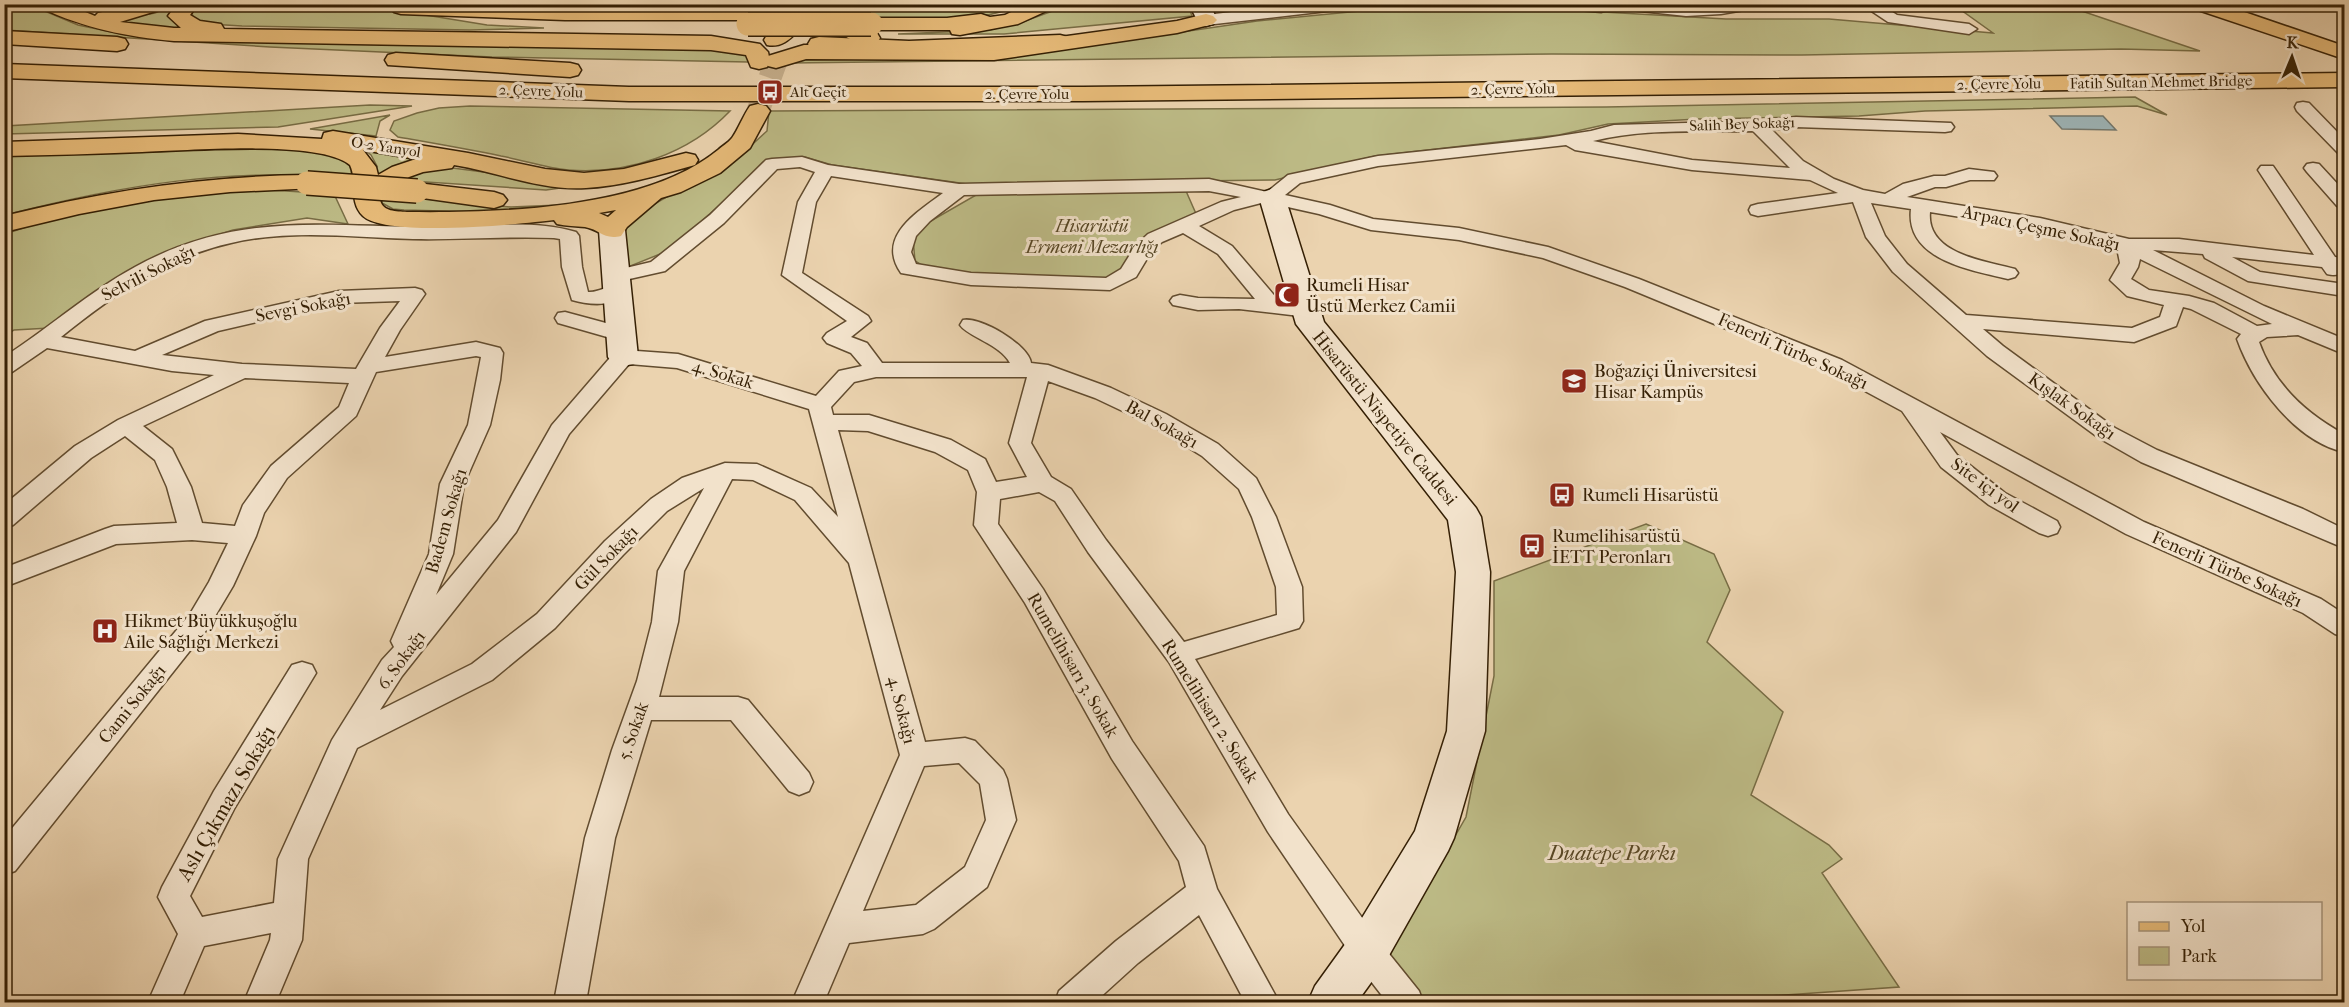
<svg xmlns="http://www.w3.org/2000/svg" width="2349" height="1007" viewBox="0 0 2349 1007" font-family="'IM FELL French Canon',serif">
  <rect width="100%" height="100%" fill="#ebd3af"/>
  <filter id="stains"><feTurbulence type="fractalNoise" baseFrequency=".00333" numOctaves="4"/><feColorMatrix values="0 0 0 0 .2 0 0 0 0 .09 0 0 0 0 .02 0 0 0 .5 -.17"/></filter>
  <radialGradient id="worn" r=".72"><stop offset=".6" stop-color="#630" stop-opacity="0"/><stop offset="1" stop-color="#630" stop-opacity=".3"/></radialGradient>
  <path fill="#bdbb86" stroke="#786d45" stroke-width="1.5" d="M28 4 78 25 126 35 225 40 707 47 752 56 748 62 492 57 270 47 5 30V5Z
    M200 4H358L487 25 544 28 470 30 242 26 209 24 193 20 192 11Z
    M173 5H180L191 28 159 29 105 22 155 13Z
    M472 5H778L764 7 658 10Z
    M875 5H1020C969 27 907 19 852 20Z
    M1069 5H1188L1192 16 1004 34H898L990 30 1025 21Z
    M1480 5 1726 19H1829L1993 33 1954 5H2064L2200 51 2121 49 1802 55 1552 54 790 63 804 58 1086 46 1257 21 1360 11Z
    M2135 97 2167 115 2137 106 1925 111 1859 116 1698 119 1608 124 1559 135 1375 156 1275 180 967 184 832 165 805 157 770 159 670 250 623 269V231L637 214 696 180 725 169 767 131 769 111 1606 107Z
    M370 105 412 106 278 127 5 134V126Z
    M470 106 730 111C689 154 627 175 568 170 546 168 523 160 501 156 467 149 432 143 398 137L390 130 394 121 417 113 439 108Z
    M390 115 380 121 376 136 310 129Z
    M251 145 320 151 351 162 353 178C231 167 122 185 5 215L4 153Z
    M361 147 432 158 409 161 375 176 377 166 371 155Z
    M445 167 582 185 546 190 395 180 410 172Z
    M270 190 334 194 348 224 307 218 233 230 180 247 50 328 14 330 5 336V234L72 212 184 195Z
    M1186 191 1197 216 1121 272 1104 281 1046 279 930 270 915 261 913 239 922 226 976 195Z
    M384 195 511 207 559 205 482 212 404 210 393 209 382 203Z
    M1646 524 1714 554 1730 590 1707 642 1783 712 1751 795 1829 845 1842 859 1822 873 1899 987 1684 1002H1423L1384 960 1466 817 1494 676V581Z"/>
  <path fill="#9eb5b7" stroke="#74796f" stroke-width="1.5" d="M2050 116H2103L2116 130 2062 129Z"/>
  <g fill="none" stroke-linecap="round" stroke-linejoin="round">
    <path stroke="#c6af8d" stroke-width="23" stroke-dasharray="23 12" stroke-linecap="butt" d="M758 111 776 61"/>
    <defs>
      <path id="street" d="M1301 4H1352L1345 9 1206 25 1198 20 1206 15Z
        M1560 4 1686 7 1764 4 1762 7 1721 14 1686 16 1613 8 1601 12 1567 9Z
        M1861 4H1880L1897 15 1969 24 1977 29 1969 34 1888 22Z
        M2303 102 2309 103 2344 139V154L2338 153 2297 111 2295 107 2297 103Z
        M1796 117 1951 123 1954 127 1951 131 1945 132 1796 127 1772 130 1803 161 1834 179 1863 190 1885 194 1903 184 1934 176H1945L1969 169 1994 172 1997 176 1994 180H1970L1946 187H1935L1907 197 2040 218 2129 239H2179L2314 255 2258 170 2261 166H2273L2335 257 2344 258C2344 271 2341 278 2327 274L2322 267 2232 257 2260 272 2344 284V296L2248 281 2205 258 2203 254 2153 250 2264 306 2344 339V354L2298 335 2267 337 2259 342C2274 384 2305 413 2344 434V452C2295 441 2253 384 2237 339L2241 334 2191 309 2183 307 2176 326 2134 342 1983 329 2003 346 2115 428 2157 450 2303 509 2344 529V548L2141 462 2099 438 1987 356 1893 272 1866 237 1853 202 1758 216 1751 214 1749 210 1751 206 1758 204 1838 193 1810 180 1692 170 1575 150 1566 145 1378 166 1300 183 1285 195 1330 205 1373 219 1459 228 1548 247 1639 279 1842 360 2144 522 2321 599 2344 614V637L2335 634 2303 613 2126 534 1940 432 1957 455 2005 493 2057 521 2060 527 2057 533 2048 536 2039 533 1989 505 1941 467 1902 411 1826 370 1625 287 1543 258 1459 240 1371 230 1319 214 1265 202 1234 210 1199 226 1232 246 1279 301 1315 307 1318 311 1315 315 1308 317 1239 309 1198 310 1173 305 1170 301 1173 297 1180 295 1198 298 1255 299 1218 254 1183 233 1162 242 1151 252 1136 277 1110 290 971 285 901 273C876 237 916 213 943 193L831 176 816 202 802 273 868 316 871 321 851 337 867 343 882 363H1010C1000 344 968 337 960 325L963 320C980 316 1029 345 1031 363L1048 365 1111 388 1166 414 1218 444 1256 478 1276 517 1302 587 1303 621 1299 628 1195 659 1288 814 1378 940 1419 991 1423 1002H1387L1356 962 1268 832 1169 662 1088 552 1055 501 1039 492 1000 499 998 524 1043 589 1132 741 1204 846 1217 889 1279 1002H1245L1199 915 1138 963 1095 1002H1055L1059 991 1116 941 1186 887 1179 861 1112 759 1025 603 974 525 977 492 968 470 935 452 868 431 838 430 925 742 965 738 975 741 1003 770 1007 779 1016 820 987 887 934 929 923 934 849 943 824 1002H792L900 755 849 563 795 500 753 480 732 479 684 571 678 622 659 697H738L748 700 809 773 813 782 809 791 799 795 789 791 731 720H651L615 838 586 1002H554L585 838 612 750 637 681 652 622 658 571 704 488 667 511 623 555 555 628 492 680 357 748 308 859 302 940 276 1002H244L270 940 271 933 204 946 180 1002H148L178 934 158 897 162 887 214 791 292 665 302 662 312 665 316 673 234 809 190 896 202 917 274 903 278 859 332 740 382 660 394 647 391 641 429 554 440 484 468 425 481 357 476 356 376 372 356 416 287 478 264 513 256 536 233 586 208 628 15 871 4 875V838L190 614 209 582 228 543 192 540 116 544 4 587V568L105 529 114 526 177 523 167 487 155 460 125 436 91 458 13 525 4 528V505L75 446 118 420 214 375 172 371 47 348 12 372 4 374V357C49 328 89 292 135 267 235 212 319 226 427 227 476 228 529 218 576 232L579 236 582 267 588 292C602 293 610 282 624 286L627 290C615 308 590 305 572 300L562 267 560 239 554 238C507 236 460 240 413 239 352 237 290 229 231 243 166 257 111 297 61 337L135 351 205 321 339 291 415 288 422 290 425 294 400 330 385 357 476 342 500 348 503 353 500 380 490 425 464 484 453 554 436 595 498 520 552 425 615 352 623 350 678 354 816 396 839 371 862 366 851 353 827 343 823 338 827 333 847 321 782 275 798 202 815 172 800 167 777 169 724 223 665 271 616 282 609 280 606 276 609 272 651 262 710 215 766 160 772 159 802 157 828 165 959 184 1209 179 1267 192 1288 175 1378 156 1540 139 1591 131 1614 125 1758 121ZM1753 131 1790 168 1692 160 1593 141C1645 128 1700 132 1753 131ZM1209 191 1241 197 1221 202 1148 234 1136 245 1121 269 1106 278 971 273 916 264 911 252 916 236 930 221 964 195ZM1871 203 1911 209C1905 260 1971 270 2008 279L2015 277 2018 273 2015 269C1985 261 1926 254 1930 212L2040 230 2117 248 2120 263 2110 280 2127 296 2164 305 2160 317 2132 328 1966 315 1907 264 1885 236ZM2140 259 2272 324 2257 326 2214 303 2189 296 2149 290 2131 279 2138 267ZM400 301 380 328 356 369 242 364 162 355 218 331 339 303ZM629 364 677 368 809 409 838 517 811 488 757 464 725 463 682 478 651 499 605 541 537 614 472 664 380 710 402 676 516 532 569 434ZM876 377H1027L1009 443 1027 477 996 482 985 459 951 440 869 415H833L831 407 854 382ZM245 378 349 383 339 407 271 466 243 505 235 526 202 523 191 487 172 449 143 426ZM1048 381 1095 398 1150 424 1202 456 1239 489 1252 517 1276 587 1277 615 1184 642 1106 540 1071 489 1051 477 1031 443ZM959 763 980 784 986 820 965 867 916 905 863 911 924 766Z
        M2313 163 2319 164 2344 191V207L2337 206 2307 172 2304 168 2307 164Z
        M565 312 628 329 631 334 628 339 621 341 558 323 555 318 558 313Z"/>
      <path id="secondary" d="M1189 4H1210L1217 20 1213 24 1206 26 1199 24Z
        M1272 189 1281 192 1285 197 1324 322 1476 508 1481 517 1490 572 1485 731 1454 838 1448 851 1383 966 1357 1002H1308L1315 986 1351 936 1415 831 1447 731 1456 572 1448 520 1296 324 1259 197 1263 192Z
        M612 222 621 224 625 230 638 357 633 364 623 366 613 364 608 357 599 230 603 224Z"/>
      <path id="primary" d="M810 4H838L835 8C827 12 816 16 808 22 795 32 786 49 767 45L764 40 767 35 795 12Z
        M850 4H873L857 21V24L877 33 880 38 877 43C861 46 835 37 835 19Z
        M2189 4H2221L2344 46V59L2192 8Z
        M1206 14 1213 16 1217 20 1213 24 1177 33 994 60 806 59 776 68 768 66 765 61 768 56 804 45 994 46 1177 21Z
        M758 104 766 106 770 111 750 148 720 173 681 192 661 198 627 227 621 236C603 240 601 230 585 227 576 226 566 226 557 224L554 220C521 224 386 238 363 216 348 201 358 182 350 165 320 139 185 151 142 152 96 154 50 155 4 156V142L238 134 322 139 324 133 333 131 468 153 545 169 584 173 624 169 686 153 695 155 698 160 695 165C659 175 623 186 586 188 542 191 497 172 454 165L452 168 423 172 409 177 380 200C383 212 396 211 407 212 498 213 645 210 718 150 722 146 728 143 732 138 739 128 743 116 750 106ZM363 150 416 159 392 167 378 175 376 167ZM616 210 608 217 599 213Z
        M307 175 316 178 320 183 316 188 230 192 154 200 79 214 4 232V216C104 191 204 176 307 175Z
        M417 183 494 192 503 195 507 200 503 205 494 208 408 196 404 191 408 186Z"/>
      <path id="highway" d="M38 4H66L95 16 98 13 136 4H169L166 8 120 22 174 28H181L168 16 177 4H198L190 15 200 21 221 24 224 29 711 36 760 44 768 52 770 62 767 67 759 69 751 67 746 55 711 50 174 41C127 37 84 28 41 8Z
        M393 4 740 8 760 4H813L810 8 803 10 740 20H565L401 14 394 12 391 8Z
        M1028 4H1056L1053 8 1018 24 960 35 952 34 950 30H871L863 29 860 24 863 19 871 18H947L981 14 990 17 1005 15Z
        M4 31 117 37 125 39 128 44 125 49 117 51 4 44Z
        M1060 35 1068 37 1071 42 1068 47 909 54 849 52 811 49 808 44 811 39 819 37 909 41Z
        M396 53 570 63 578 65 581 70 578 75 570 77 388 65 385 60 388 55Z
        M4 64 629 87H1083L2344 73V87L1083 101H629L4 78Z"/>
    </defs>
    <use href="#street" stroke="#624c2f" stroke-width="3"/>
    <use href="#secondary" stroke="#341f04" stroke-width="3"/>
    <use href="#primary" stroke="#341f04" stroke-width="3"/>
    <use href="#highway" stroke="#341f04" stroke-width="3"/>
    <use href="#street" fill="#f2e2cb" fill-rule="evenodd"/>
    <use href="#secondary" fill="#f2e2cb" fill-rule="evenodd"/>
    <use href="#primary" fill="#e6ba78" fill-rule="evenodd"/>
    <use href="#highway" fill="#e6ba78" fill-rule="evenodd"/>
    <defs>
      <path id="primary-bridge" d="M307 183 417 191"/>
      <path id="highway-bridge" d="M748 24H871"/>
    </defs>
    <use href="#primary-bridge" stroke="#341f04" stroke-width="26" stroke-linecap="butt"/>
    <use href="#highway-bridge" stroke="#341f04" stroke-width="26" stroke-linecap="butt"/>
    <use href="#primary-bridge" stroke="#e6ba78" stroke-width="23"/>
    <use href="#highway-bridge" stroke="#e6ba78" stroke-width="23"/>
  </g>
  <defs>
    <symbol id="bus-square" viewBox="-11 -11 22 22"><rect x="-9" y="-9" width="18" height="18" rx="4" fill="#8f2418" stroke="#f2e2cb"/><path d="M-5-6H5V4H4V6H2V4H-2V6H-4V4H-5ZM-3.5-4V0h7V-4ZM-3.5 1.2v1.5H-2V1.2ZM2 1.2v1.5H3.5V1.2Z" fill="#fff"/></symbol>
    <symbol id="mosque-square" viewBox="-11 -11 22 22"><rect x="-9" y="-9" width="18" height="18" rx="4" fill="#8f2418" stroke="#f2e2cb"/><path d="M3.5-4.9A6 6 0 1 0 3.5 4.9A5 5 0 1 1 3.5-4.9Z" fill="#fff"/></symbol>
    <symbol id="university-square" viewBox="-11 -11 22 22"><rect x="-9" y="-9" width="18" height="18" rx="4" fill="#8f2418" stroke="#f2e2cb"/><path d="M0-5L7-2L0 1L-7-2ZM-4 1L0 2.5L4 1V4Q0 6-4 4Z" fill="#fff"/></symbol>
    <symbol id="hospital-square" viewBox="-11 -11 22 22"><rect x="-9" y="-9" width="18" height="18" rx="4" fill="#8f2418" stroke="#f2e2cb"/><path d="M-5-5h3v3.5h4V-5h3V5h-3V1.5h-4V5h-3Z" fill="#fff"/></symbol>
  </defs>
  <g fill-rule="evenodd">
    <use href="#bus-square" x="755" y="77" width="30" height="30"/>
    <use href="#mosque-square" x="1272" y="280" width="30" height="30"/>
    <use href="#university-square" x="1559" y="366" width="30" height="30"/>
    <use href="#bus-square" x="1547" y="480" width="30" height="30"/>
    <use href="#bus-square" x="1517" y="531" width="30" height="30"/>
    <use href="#hospital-square" x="90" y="616" width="30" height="30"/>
  </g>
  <g text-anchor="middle" stroke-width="6" stroke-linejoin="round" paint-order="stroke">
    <g font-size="15" fill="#341f04" stroke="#f2e2cb">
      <text transform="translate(2161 82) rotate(-1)" y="5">Fatih Sultan Mehmet Bridge</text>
      <text transform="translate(1999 84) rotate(-1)" y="5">2. Çevre Yolu</text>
      <text transform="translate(1513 89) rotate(-1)" y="5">2. Çevre Yolu</text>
      <text transform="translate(541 91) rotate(2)" y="5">2. Çevre Yolu</text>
      <text x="1027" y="99">2. Çevre Yolu</text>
      <text transform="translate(1742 124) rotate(-2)" y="5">Salih Bey Sokağı</text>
      <text transform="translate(386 147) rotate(9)" y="5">O-2 Yanyol</text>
    </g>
    <g font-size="15" fill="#341f04" stroke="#f2e2cb" text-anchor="start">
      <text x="790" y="97">Alt Geçit</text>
    </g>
    <g font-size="18" font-style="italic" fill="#564624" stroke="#f2e2cb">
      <text x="1092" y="232">Hisarüstü<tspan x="1092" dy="21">Ermeni Mezarlığı</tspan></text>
    </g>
    <g font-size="18" fill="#341f04" stroke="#f2e2cb">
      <text transform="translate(2041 228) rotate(12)" y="6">Arpacı Çeşme Sokağı</text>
      <text transform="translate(148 273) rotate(-27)" y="6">Selvili Sokağı</text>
      <text transform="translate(303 307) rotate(-11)" y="6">Sevgi Sokağı</text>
      <text transform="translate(1793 351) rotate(24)" y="6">Fenerli Türbe Sokağı</text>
      <text transform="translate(723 374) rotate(17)" y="6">4. Sokak</text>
      <text transform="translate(2072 406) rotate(35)" y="6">Kışlak Sokağı</text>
      <text transform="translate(1385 418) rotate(51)" y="6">Hisarüstü Nispetiye Caddesi</text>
      <text transform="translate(1162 424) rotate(29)" y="6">Bal Sokağı</text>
      <text transform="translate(1985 485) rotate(36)" y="6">Site içi yol</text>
      <text transform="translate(446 521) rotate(-74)" y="6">Badem Sokağı</text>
      <text transform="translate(606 558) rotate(-46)" y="6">Gül Sokağı</text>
      <text transform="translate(2227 569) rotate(24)" y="6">Fenerli Türbe Sokağı</text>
      <text transform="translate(401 660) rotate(-54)" y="6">6. Sokağı</text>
      <text transform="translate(1073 665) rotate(60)" y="6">Rumelihisarı 3. Sokak</text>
      <text transform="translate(132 704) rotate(-51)" y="6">Cami Sokağı</text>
      <text transform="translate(902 710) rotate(76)" y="6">4. Sokağı</text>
      <text transform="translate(1210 711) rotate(58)" y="6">Rumelihisarı 2. Sokak</text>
      <text transform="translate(633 731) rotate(-71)" y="6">5. Sokak</text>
    </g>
    <g font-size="18" fill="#341f04" stroke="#f2e2cb" text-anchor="start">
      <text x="1306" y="291">Rumeli Hisar<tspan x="1306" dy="21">Üstü Merkez Camii</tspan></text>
      <text x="1594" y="377">Boğaziçi Üniversitesi<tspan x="1594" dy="21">Hisar Kampüs</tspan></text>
      <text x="1582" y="501">Rumeli Hisarüstü</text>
      <text x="1552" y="542">Rumelihisarüstü<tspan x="1552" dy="21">İETT Peronları</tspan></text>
      <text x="124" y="627">Hikmet Büyükkuşoğlu<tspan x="124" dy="21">Aile Sağlığı Merkezi</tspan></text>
    </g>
    <g font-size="21" fill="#341f04" stroke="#f2e2cb">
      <text transform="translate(226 803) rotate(-60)" y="7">Aslı Çıkmazı Sokağı</text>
    </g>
    <g font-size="21" font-style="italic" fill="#564624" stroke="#f2e2cb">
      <text x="1612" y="860">Duatepe Parkı</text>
    </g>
  </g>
  <rect width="2349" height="1007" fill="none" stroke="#ebd3af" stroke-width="24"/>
  <rect x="6" y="6" width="2337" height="995" fill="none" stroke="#341f04" stroke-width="3"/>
  <rect x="12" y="12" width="2325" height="983" fill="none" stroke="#341f04" stroke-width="1.5"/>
  <rect x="2127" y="902" width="195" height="78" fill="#f2e2cb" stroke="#a6947b" stroke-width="1.5"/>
  <rect x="2139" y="922" width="30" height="9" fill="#e6ba78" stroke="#a6947b" stroke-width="1.5"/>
  <text x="2181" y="932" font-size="18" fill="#341f04">Yol</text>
  <rect x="2139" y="947" width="30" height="18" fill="#bdbb86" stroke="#a6947b" stroke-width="1.5"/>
  <text x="2181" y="962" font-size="18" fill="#341f04">Park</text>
  <g transform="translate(2292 57) rotate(2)" stroke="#f2e2cb" stroke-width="4.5" paint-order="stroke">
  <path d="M0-4.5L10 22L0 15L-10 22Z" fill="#341f04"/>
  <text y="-9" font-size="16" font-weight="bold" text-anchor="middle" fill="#341f04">K</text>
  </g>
  <rect width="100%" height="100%" filter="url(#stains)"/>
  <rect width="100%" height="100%" fill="url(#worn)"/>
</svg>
